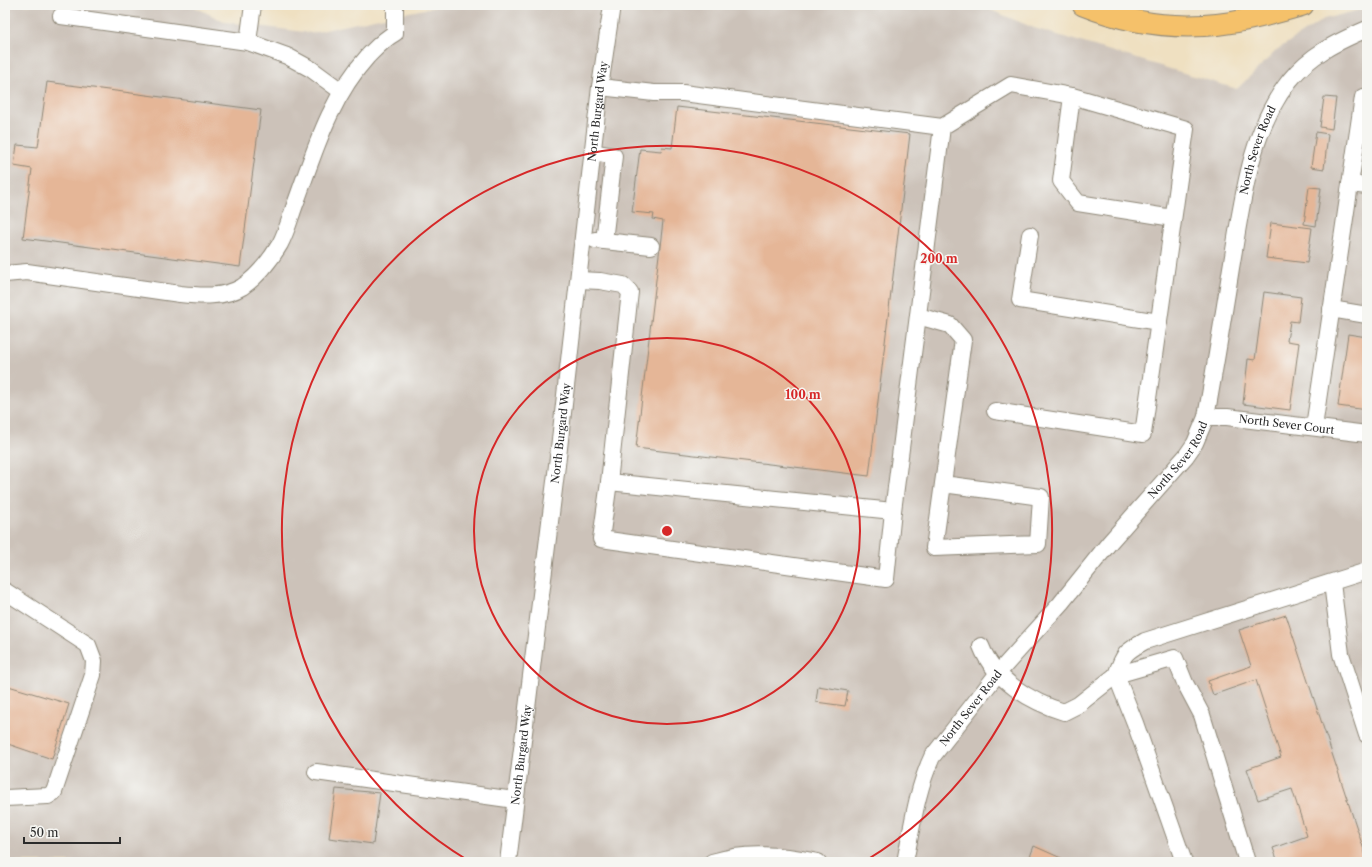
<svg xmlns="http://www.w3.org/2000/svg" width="1372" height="867" viewBox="0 0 1372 867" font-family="'Libre Caslon Text',serif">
  <rect width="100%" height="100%" fill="#f6f6f2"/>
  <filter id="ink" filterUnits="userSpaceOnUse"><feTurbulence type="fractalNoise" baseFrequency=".025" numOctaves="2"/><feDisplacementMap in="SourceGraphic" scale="8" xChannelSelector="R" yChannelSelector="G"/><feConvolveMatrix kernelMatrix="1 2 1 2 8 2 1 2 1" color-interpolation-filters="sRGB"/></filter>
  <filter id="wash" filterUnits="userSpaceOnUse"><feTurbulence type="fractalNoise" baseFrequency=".012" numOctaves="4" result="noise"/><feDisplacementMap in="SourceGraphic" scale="16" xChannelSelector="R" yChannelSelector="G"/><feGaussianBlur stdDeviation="0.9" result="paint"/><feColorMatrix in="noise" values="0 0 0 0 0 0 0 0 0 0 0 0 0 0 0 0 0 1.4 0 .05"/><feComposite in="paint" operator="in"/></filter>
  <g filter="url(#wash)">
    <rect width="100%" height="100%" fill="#efe0c1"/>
    <path fill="#ccc2b9" d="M11 5H191L225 22 312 33 379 18 445 5H979L1034 28 1237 89 1278 49 1324 19 1367 8V862H5V14Z"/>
    <g id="blocks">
      <path fill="#e5b697" d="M47 82 261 110 240 267 23 238 32 169 14 166 17 145 38 147Z
        M1324 97 1336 98 1332 129 1320 127Z
        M677 107 910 134 869 476 636 448 663 221 653 219 654 214 632 212 640 149 661 151 662 147 672 148Z
        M1316 132 1328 134 1324 169 1311 167Z
        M1309 187 1321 188 1316 226 1304 224Z
        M1271 223 1312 228 1307 263 1266 258Z
        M1264 292 1301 297 1298 322 1290 321 1287 341 1299 343 1290 410 1243 404 1248 359 1255 360Z
        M1348 334 1367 337V410L1338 406Z
        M1286 615 1367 859V862H1278L1273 848 1307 836 1292 789 1258 800 1247 769 1281 757 1256 680 1213 695 1208 681 1251 666 1239 630Z
        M5 685 69 704 52 759 5 743Z
        M818 686 848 691 845 706 816 702Z
        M336 789 380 793 373 844 329 838Z
        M1034 846 1070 862H1028Z"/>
    </g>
  </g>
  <g filter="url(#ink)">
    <use href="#blocks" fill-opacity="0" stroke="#8d8676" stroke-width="1"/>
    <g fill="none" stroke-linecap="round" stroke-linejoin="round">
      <defs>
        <g id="minor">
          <path d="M61 16 248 42 287 56 311 69 341 91"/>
          <path d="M248 42 253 5"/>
          <path d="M600 87 654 93H683L942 127 1011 85 1072 96 1186 129 1143 434 995 411"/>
          <path d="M1072 96 1061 181 1078 203 1173 218"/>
          <path d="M593 152 614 156 604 241"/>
          <path d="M1350 184 1367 186"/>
          <path d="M1030 235 1020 300 1159 322"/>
          <path d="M595 240 651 246"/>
          <path d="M5 274 27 272 180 294C200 296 224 298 242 287 257 277 271 259 280 244 287 231 291 215 296 202 315 150 330 98 368 56 377 47 384 39 395 33V5"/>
          <path d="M579 280 600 281 623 285 630 292 609 482 893 511 942 127"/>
          <path d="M1331 309 1367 315"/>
          <path d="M918 316 950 325 963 340 934 548 1038 544 1041 497 943 484"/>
          <path id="s1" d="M1206 417H1227L1367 434"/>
          <path d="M1314 427 1363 97"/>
          <path d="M609 482 601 539 886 579 893 511"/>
          <path d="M1332 583 1341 654 1367 735"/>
          <path d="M5 591 88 645 94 661 93 675 54 792 48 796 5 798"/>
          <path d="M981 646C994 680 1031 702 1064 712L1078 705 1116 675 1175 658 1185 683 1202 715 1247 862"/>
          <path d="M316 772 515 800"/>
          <path id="s2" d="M508 862 558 457 600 87 612 5"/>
          <path d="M712 862C747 851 783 855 818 862"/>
          <path id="s3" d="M905 862C912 827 917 789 932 757L998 673 1061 603 1110 542 1186 456 1195 443 1206 417C1215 368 1223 318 1231 268 1242 205 1249 131 1290 80 1311 54 1337 42 1367 29"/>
          <path d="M1184 862 1135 723 1116 675C1124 653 1125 652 1145 641L1367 571"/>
        </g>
        <path id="major" d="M1083 5C1138 27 1192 32 1250 19 1268 15 1286 10 1303 5"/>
      </defs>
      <use href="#minor" stroke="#8d8676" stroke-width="18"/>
      <use href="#major" stroke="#8d8676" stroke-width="23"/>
      <use href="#minor" stroke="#fff" stroke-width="16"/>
      <use href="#major" stroke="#f5c16b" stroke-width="21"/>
    </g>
  </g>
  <g fill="none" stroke="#d62828" stroke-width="2">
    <circle cx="667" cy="531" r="193"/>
    <path d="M469 861A385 385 0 1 1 865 861"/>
  </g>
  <g text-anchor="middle" stroke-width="3" stroke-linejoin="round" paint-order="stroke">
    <g font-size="11" fill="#2b2b2b" stroke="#f6f6f2">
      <text dy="4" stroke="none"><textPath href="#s2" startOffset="756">North Burgard Way</textPath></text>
      <text dy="4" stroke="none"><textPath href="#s3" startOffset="819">North Sever Road</textPath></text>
      <text dy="4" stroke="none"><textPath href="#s1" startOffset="81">North Sever Court</textPath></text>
      <text dy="4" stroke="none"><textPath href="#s2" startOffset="432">North Burgard Way</textPath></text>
      <text dy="4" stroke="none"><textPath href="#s3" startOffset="495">North Sever Road</textPath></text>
      <text dy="4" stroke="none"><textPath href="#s3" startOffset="171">North Sever Road</textPath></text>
      <text dy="4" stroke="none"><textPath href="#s2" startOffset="108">North Burgard Way</textPath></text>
    </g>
  </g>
  <circle cx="667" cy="531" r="6" fill="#d62828" stroke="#f6f6f2" stroke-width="2"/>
  <g font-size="12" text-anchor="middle" font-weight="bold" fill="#d62828" stroke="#f6f6f2" stroke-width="3" stroke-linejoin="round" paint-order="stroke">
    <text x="939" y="263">200 m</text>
    <text x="803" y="399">100 m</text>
  </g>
  <rect width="1372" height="867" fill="none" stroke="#f6f6f2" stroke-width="20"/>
  <path d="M24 837v6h96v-6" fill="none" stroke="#2b2b2b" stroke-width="2"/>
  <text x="30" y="837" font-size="12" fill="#2b2b2b" stroke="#f6f6f2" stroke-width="3" paint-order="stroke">50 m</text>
</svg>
